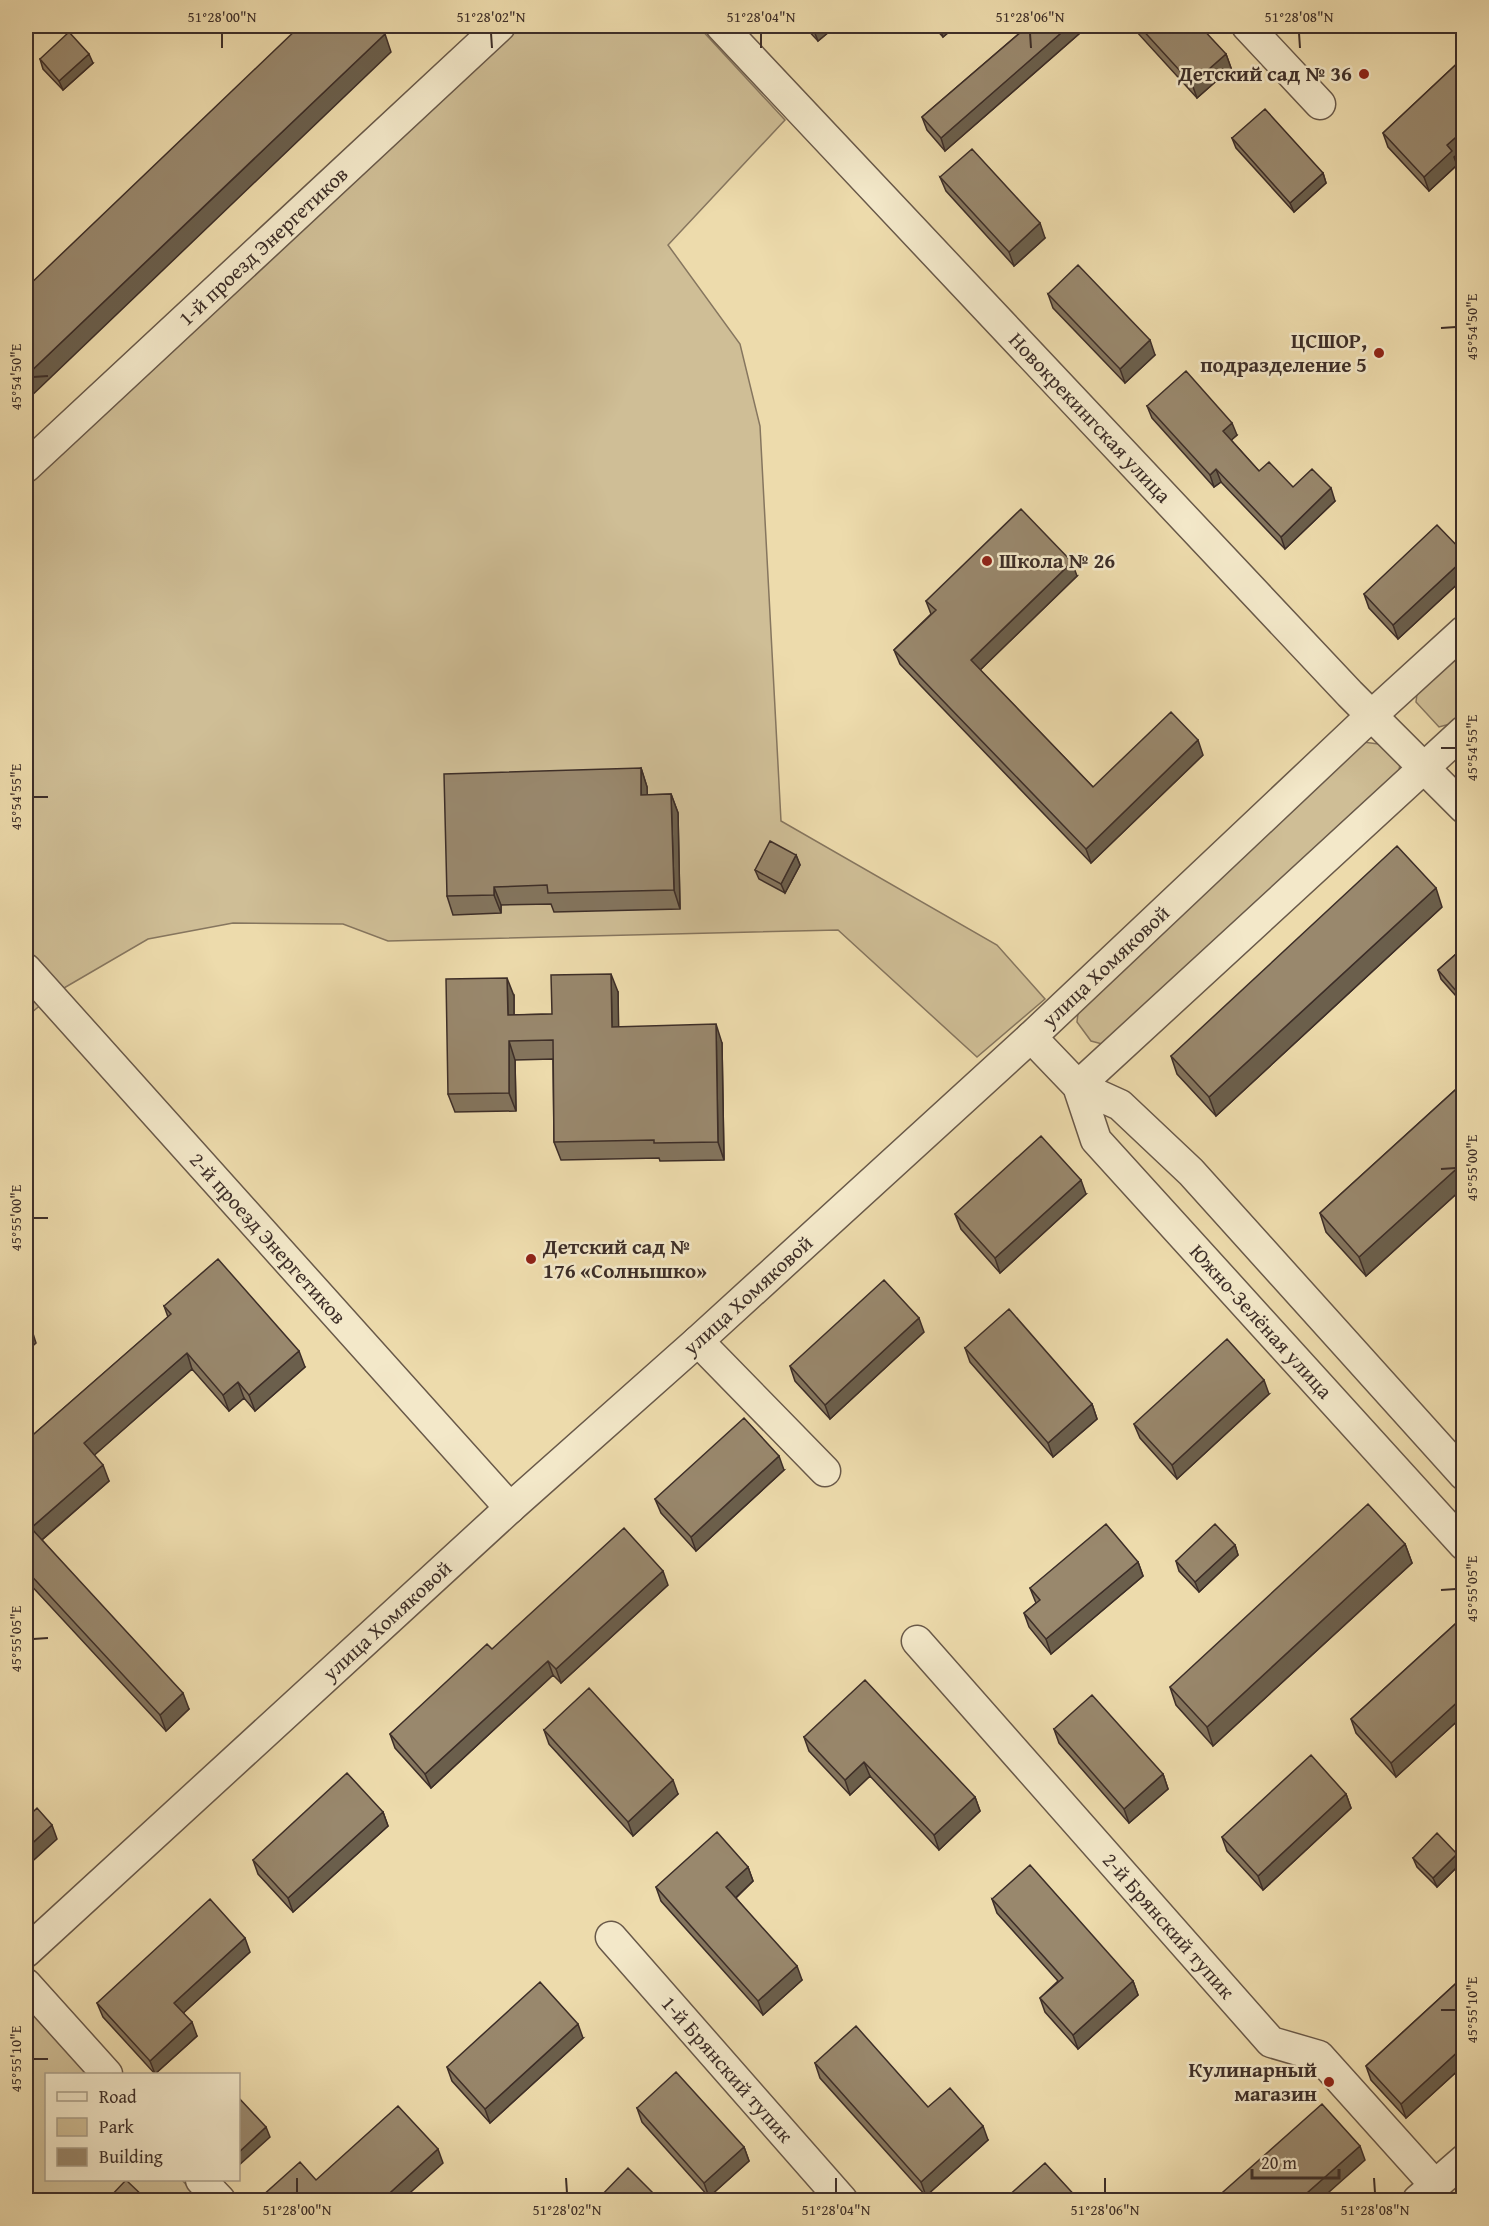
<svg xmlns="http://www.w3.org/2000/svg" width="1489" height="2226" viewBox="0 0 1489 2226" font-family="'Gentium Book Plus',serif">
  <rect width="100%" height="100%" fill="#eddbac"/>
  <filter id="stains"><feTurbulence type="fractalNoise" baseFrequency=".00333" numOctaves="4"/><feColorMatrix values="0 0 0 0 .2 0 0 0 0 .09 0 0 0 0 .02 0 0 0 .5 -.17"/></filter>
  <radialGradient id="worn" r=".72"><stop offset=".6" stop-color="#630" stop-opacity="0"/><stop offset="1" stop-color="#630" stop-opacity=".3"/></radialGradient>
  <path fill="#cfbe96" stroke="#86765f" stroke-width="1.5" d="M520 26H698L785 120 668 245 740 344 760 426 781 821 997 945 1045 999 977 1057 838 930 388 941 343 924 233 923 148 939 64 988 26 955V483Z
    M1463 646V712L1450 724 1439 727 1416 702 1418 686Z
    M1363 742 1386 745 1400 764 1399 770 1102 1044 1091 1041 1077 1022 1078 1013Z
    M26 986 42 1004 26 1017Z
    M26 2005 88 2074H46V2180H182L200 2200H26Z"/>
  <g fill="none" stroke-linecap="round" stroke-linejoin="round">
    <defs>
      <g id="street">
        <path id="s1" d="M721 26 1350 694 1464 808"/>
        <path d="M1247 26 1320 104"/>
        <path id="s2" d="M26 467 500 26"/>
        <path d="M1464 731 1078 1086 1120 1105 1191 1172 1464 1475"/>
        <path id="s3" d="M26 969 510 1508"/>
        <path id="s4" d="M1031 1037 1078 1086 1096 1140 1464 1545"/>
        <path d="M698 1341 825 1471"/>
        <path id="s5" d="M917 1641 1271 2042 1319 2056 1435 2185"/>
        <path id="s6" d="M611 1937 842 2200"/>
        <path id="s7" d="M26 1952 510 1508 698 1341 1031 1037 1372 715 1464 631"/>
        <path d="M26 1984 107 2074"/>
        <path d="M201 2180 220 2200"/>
        <path d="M1418 2200 1464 2160"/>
      </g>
    </defs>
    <use href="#street" stroke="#695949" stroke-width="33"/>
    <use href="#street" stroke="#f3e8c9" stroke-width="30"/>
  </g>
  <path fill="#84755e" stroke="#3d2e28" stroke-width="1.5" d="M804 26H836L818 41Z
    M933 26H956L943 37Z
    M1028 26H1088L945 151 927 130 922 117Z
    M1134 26H1139L1226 54 1231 68 1197 98 1135 30Z
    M1464 57V149L1454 157 1457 165 1429 191 1388 147 1383 133Z
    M40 59 93 63 63 90 43 69Z
    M1232 138 1323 173 1326 183 1294 212 1236 148Z
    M940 177 1045 238 1014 266 946 191Z
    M1048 294 1155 355 1125 383 1053 308Z
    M1147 406 1237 435 1231 440 1259 471 1293 487 1335 501 1285 549 1221 482 1214 487 1152 418Z
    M1464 553V578L1398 639 1369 608 1364 594Z
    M1077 576 980 670 1093 787 1203 755 1091 863 900 664 894 650 931 614 926 601Z
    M641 768 647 787V795L671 794 678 813 680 909 554 912 551 904 501 905V913L453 915 447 896Z
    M796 855 800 865 785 893 759 879 755 870Z
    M1442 907 1216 1116 1177 1074 1171 1056Z
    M1464 947V1005L1441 979 1438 970Z
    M618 992V1027L722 1043 724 1160 660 1161 659 1158 561 1160 554 1142 553 1059 515 1060 516 1111 455 1112 448 1094 514 996V1015L552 1014Z
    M1464 1082V1187L1366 1276 1326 1232 1320 1213Z
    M1086 1194 1000 1273 961 1229 955 1214Z
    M164 1306 305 1367 255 1411 244 1398 229 1411 192 1369 94 1455 109 1481 42 1540 189 1709 166 1731 26 1580V1441L168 1317Z
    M924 1332 830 1419 795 1381 790 1366Z
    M965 1348 1092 1404 1097 1419 1053 1457 970 1362Z
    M1269 1394 1177 1479 1140 1438 1134 1424Z
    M784 1470 696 1551 661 1513 655 1499Z
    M1405 1544 1412 1563 1213 1746 1176 1705 1170 1687Z
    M1235 1545 1238 1555 1199 1592 1179 1571 1176 1561Z
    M1138 1562 1143 1576 1051 1654 1029 1627 1024 1613 1036 1603 1030 1588Z
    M668 1585 561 1683 553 1675 431 1788 395 1748 390 1734 492 1649Z
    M1464 1616V1715L1396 1777 1356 1733 1351 1719Z
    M1054 1729 1163 1774 1168 1789 1129 1823 1059 1743Z
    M544 1730 678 1794 633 1836 549 1744Z
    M804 1737 975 1797 980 1811 939 1850 870 1776 850 1795 809 1751Z
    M1346 1794 1351 1808 1263 1890 1227 1851 1222 1837Z
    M383 1812 388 1826 293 1912 258 1874 253 1860Z
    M1413 1858 1461 1863 1437 1887 1417 1867Z
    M748 1867 753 1881 736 1898 802 1980 763 2015 661 1901 656 1887Z
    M992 1899 1133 1981 1138 1995 1078 2049 1045 2012 1040 1998 1058 1981 997 1913Z
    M250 1952 183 2013 197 2036 155 2074 103 2017 97 2003Z
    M1464 1976V2065L1406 2118 1371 2080 1366 2066Z
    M583 2038 490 2123 452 2081 447 2067Z
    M815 2063 928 2107 988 2140 926 2196 820 2078Z
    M637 2108 744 2147 749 2161 709 2197 642 2122Z"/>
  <path fill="#6b5f4c" stroke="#3d2e28" stroke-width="1.5" d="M821 26H836L818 41 814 31Z
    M940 26H956L943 37 939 27Z
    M1069 26H1088L945 151 941 138Z
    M385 34 391 52 26 401V376Z
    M89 54 93 63 63 90 59 81Z
    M1226 54 1231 68 1197 98 1192 84Z
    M1464 130V149L1454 157 1457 165 1429 191 1424 177 1447 145Z
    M1323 173 1326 183 1294 212 1290 203Z
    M1040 223 1045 238 1014 266 1009 252Z
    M1150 340 1155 355 1125 383 1120 369Z
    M1232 423 1237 435 1227 444 1223 431Z
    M1216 469 1221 482 1214 487 1210 475Z
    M1331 488 1335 501 1285 549 1281 537Z
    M1464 559V578L1398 639 1393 625Z
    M1072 562 1077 576 976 674 971 660Z
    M1198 740 1203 755 1091 863 1086 849Z
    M641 768 647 787 648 813 641 795Z
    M671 794 678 813 680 909 674 890Z
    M796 855 800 865 785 893 781 884Z
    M494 887 501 905V913L494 895Z
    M1436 888 1442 907 1216 1116 1209 1097Z
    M611 974 618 992 619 1045 612 1027Z
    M507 978 514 996V1033L508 1015Z
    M716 1024 722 1043 724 1160 718 1142Z
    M509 1041 515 1060 516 1111 509 1093Z
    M1464 1162V1187L1366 1276 1359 1257Z
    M1081 1180 1086 1194 1000 1273 995 1258Z
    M919 1318 924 1332 830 1419 825 1405Z
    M30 1324 36 1343 26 1352V1328Z
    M299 1351 305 1367 255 1411 249 1395Z
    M187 1353 192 1369 90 1459 84 1443Z
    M1264 1380 1269 1394 1177 1479 1172 1465Z
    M238 1382 244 1398 229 1411 223 1395Z
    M1092 1404 1097 1419 1053 1457 1048 1443Z
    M779 1456 784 1470 696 1551 691 1537Z
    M103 1465 109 1481 37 1544 31 1528Z
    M1405 1544 1412 1563 1213 1746 1207 1727Z
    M1235 1545 1238 1555 1199 1592 1195 1582Z
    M1138 1562 1143 1576 1051 1654 1046 1639Z
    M663 1571 668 1585 561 1683 556 1669Z
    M548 1661 553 1675 431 1788 425 1774Z
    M183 1693 189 1709 166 1731 160 1715Z
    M1464 1696V1715L1396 1777 1391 1763Z
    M864 1762 870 1776 850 1795 845 1780Z
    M1163 1774 1168 1789 1129 1823 1124 1809Z
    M673 1780 678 1794 633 1836 628 1822Z
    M1346 1794 1351 1808 1263 1890 1258 1876Z
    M975 1797 980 1811 939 1850 934 1835Z
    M383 1812 388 1826 293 1912 288 1898Z
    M52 1825 57 1839 26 1867V1849Z
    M1457 1854 1461 1863 1437 1887 1433 1878Z
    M748 1867 753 1881 731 1902 726 1887Z
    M245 1938 250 1952 179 2017 174 2003Z
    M797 1966 802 1980 763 2015 758 2001Z
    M1133 1981 1138 1995 1078 2049 1073 2035Z
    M192 2022 197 2036 155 2074 150 2061Z
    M578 2024 583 2038 490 2123 485 2109Z
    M1464 2046V2065L1406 2118 1401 2104Z
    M983 2126 988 2140 926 2196 921 2182Z
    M266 2127 270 2137 238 2166V2153Z
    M1360 2146 1365 2160 1320 2200H1299Z
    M744 2147 749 2161 709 2197 704 2183Z
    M438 2149 443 2163 402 2200H382Z"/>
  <path fill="#99886d" stroke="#3d2e28" stroke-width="1.5" d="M300 26H377L385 34 26 376V288Z
    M810 26H821L814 31Z
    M1028 26H1069L941 138 922 117Z
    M1139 26H1200L1226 54 1192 84Z
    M69 32 89 54 59 81 40 59Z
    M1464 57V130L1447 145 1452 151 1424 177 1383 133Z
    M1265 109 1323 173 1290 203 1232 138Z
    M972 149 1040 223 1009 252 940 177Z
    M1078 265 1150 340 1120 369 1048 294Z
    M1186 371 1232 423 1223 431 1259 471 1269 462 1293 487 1312 469 1331 488 1281 537 1216 469 1210 475 1147 406Z
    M1021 509 1072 562 971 660 1093 787 1171 712 1198 740 1086 849 894 650 936 610 926 601Z
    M1437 525 1464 553V559L1393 625 1364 594Z
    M641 768V795L671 794 674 890 548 893 547 885 494 887V895L447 896 444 774Z
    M770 841 796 855 781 884 755 870Z
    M1397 846 1436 888 1209 1097 1171 1056Z
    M1464 947V1000L1438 970Z
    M611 974 612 1027 716 1024 718 1142 654 1143V1140L554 1142 553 1040 509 1041V1093L448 1094 446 979 507 978 508 1015 552 1014 551 975Z
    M1464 1082V1162L1359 1257 1320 1213Z
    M1041 1136 1081 1180 995 1258 955 1214Z
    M218 1259 299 1351 249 1395 238 1382 223 1395 187 1353 84 1443 103 1465 31 1528 183 1693 160 1715 26 1570V1441L171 1314 164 1306Z
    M884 1280 919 1318 825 1405 790 1366Z
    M1009 1309 1092 1404 1048 1443 965 1348Z
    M26 1319 30 1324 26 1328Z
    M1227 1339 1264 1380 1172 1465 1134 1424Z
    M744 1418 779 1456 691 1537 655 1499Z
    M1368 1504 1405 1544 1207 1727 1170 1687Z
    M1106 1524 1138 1562 1046 1639 1024 1613 1040 1600 1030 1588Z
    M1215 1524 1235 1545 1195 1582 1176 1561Z
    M624 1528 663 1571 556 1669 548 1661 425 1774 390 1734 487 1644 492 1649Z
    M1464 1616V1696L1391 1763 1351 1719Z
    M865 1680 975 1797 934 1835 864 1762 845 1780 804 1737Z
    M589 1688 673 1780 628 1822 544 1730Z
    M1092 1695 1163 1774 1124 1809 1054 1729Z
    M1311 1755 1346 1794 1258 1876 1222 1837Z
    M347 1773 383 1812 288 1898 253 1860Z
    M26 1802 34 1811 37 1808 52 1825 26 1849Z
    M717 1832 748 1867 726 1887 797 1966 758 2001 656 1887Z
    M1437 1833 1457 1854 1433 1878 1413 1858Z
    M1030 1865 1133 1981 1073 2035 1040 1998 1063 1978 992 1899Z
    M210 1899 245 1938 174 2003 192 2022 150 2061 97 2003Z
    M1464 1976V2046L1401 2104 1366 2066Z
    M540 1982 578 2024 485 2109 447 2067Z
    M856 2026 928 2107 950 2088 983 2126 921 2182 815 2063Z
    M676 2072 744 2147 704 2183 637 2108Z
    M238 2097 266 2127 238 2153Z
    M1322 2104 1360 2146 1299 2200H1214Z
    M398 2106 438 2149 382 2200H265L261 2197 300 2162 316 2180Z
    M1045 2163 1079 2200H1010L1007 2197Z
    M628 2168 660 2200H597Z
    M126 2180 147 2200H114L110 2197Z"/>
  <path fill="none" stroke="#3d2e28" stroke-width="2" d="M222 33V48M491 33 492 48M761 33V48M1030 33 1031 48M1299 33 1300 48M1441 328 1456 327M33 377 48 376M1441 748H1456M33 797H48M1441 1169 1456 1168M33 1218H48M1441 1590 1456 1589M33 1639 48 1638M1441 2010H1456M33 2059H48M297 2178V2193M566 2178 567 2193M836 2178V2193M1105 2178V2193M1374 2178 1375 2193"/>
  <g fill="#8f2418" stroke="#f3e8c9" stroke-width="2">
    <circle cx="1364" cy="74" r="6"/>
    <circle cx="1379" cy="353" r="6"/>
    <circle cx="987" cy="561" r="6"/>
    <circle cx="531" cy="1259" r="6"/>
    <circle cx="1329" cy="2082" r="6"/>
  </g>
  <g text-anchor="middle" stroke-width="5" stroke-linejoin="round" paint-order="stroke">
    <g font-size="21" font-weight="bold" fill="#3d2e28" stroke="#f3e8c9" text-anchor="end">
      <text x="1352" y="81">Детский сад № 36</text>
      <text x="1367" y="348">ЦСШОР,<tspan x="1367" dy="24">подразделение 5</tspan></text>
      <text x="999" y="568" text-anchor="start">Школа № 26</text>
      <text x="543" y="1254" text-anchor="start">Детский сад №<tspan x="543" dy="24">176 «Солнышко»</tspan></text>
      <text x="1317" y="2077">Кулинарный<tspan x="1317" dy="24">магазин</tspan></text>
    </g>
    <g font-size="21" fill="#3d2e28" stroke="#f3e8c9">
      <text dy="7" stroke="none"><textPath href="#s2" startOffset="324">1-й проезд Энергетиков</textPath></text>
      <text dy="7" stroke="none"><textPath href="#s1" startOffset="538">Новокрекингская улица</textPath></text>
      <text dy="7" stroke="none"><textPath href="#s7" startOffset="1462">улица Хомяковой</textPath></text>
      <text dy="7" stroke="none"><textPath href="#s3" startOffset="362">2-й проезд Энергетиков</textPath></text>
      <text dy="7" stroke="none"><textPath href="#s7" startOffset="976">улица Хомяковой</textPath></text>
      <text dy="7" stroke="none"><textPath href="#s4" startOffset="370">Южно-Зелёная улица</textPath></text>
      <text dy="7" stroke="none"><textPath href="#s7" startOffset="490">улица Хомяковой</textPath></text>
      <text dy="7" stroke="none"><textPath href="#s5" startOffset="380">2-й Брянский тупик</textPath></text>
      <text dy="7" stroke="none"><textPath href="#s6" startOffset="176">1-й Брянский тупик</textPath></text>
    </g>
  </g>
  <rect width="1489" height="2226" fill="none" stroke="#eddbac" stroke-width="66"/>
  <rect x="45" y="2073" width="195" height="108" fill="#f3e8c9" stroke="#aa9e89" stroke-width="1.5"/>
  <rect x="57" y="2092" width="30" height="9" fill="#f3e8c9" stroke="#aa9e89" stroke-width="1.5"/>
  <text x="99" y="2103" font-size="18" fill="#3d2e28">Road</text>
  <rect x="57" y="2118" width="30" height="18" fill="#cfbe96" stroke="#aa9e89" stroke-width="1.5"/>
  <text x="99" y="2133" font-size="18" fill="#3d2e28">Park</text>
  <rect x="57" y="2148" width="30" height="18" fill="#99886d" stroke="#aa9e89" stroke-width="1.5"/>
  <text x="99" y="2163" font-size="18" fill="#3d2e28">Building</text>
  <path d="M1252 2169v9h87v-9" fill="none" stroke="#3d2e28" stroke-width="3"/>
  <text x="1261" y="2169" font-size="18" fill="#3d2e28" stroke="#f3e8c9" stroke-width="4.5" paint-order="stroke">20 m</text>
  <rect x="33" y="33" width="1423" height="2160" fill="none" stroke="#3d2e28" stroke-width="2"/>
  <g font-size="15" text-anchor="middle" fill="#3d2e28">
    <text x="222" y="22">51°28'00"N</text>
    <text x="491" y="22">51°28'02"N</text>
    <text x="761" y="22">51°28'04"N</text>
    <text x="1030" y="22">51°28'06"N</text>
    <text x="1299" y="22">51°28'08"N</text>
    <text transform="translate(1472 327) rotate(-90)" y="5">45°54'50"E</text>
    <text transform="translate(16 377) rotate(-90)" y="5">45°54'50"E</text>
    <text transform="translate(1472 748) rotate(-90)" y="5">45°54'55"E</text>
    <text transform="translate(16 797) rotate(-90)" y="5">45°54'55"E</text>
    <text transform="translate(1472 1168) rotate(-90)" y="5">45°55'00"E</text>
    <text transform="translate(16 1218) rotate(-90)" y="5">45°55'00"E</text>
    <text transform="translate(1472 1589) rotate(-90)" y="5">45°55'05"E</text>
    <text transform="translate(16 1639) rotate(-90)" y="5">45°55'05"E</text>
    <text transform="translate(1472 2010) rotate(-90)" y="5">45°55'10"E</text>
    <text transform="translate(16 2059) rotate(-90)" y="5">45°55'10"E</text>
    <text x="297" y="2215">51°28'00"N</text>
    <text x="567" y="2215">51°28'02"N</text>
    <text x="836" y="2215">51°28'04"N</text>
    <text x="1105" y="2215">51°28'06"N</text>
    <text x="1375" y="2215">51°28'08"N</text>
  </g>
  <rect width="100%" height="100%" filter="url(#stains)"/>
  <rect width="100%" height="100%" fill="url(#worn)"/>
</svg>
